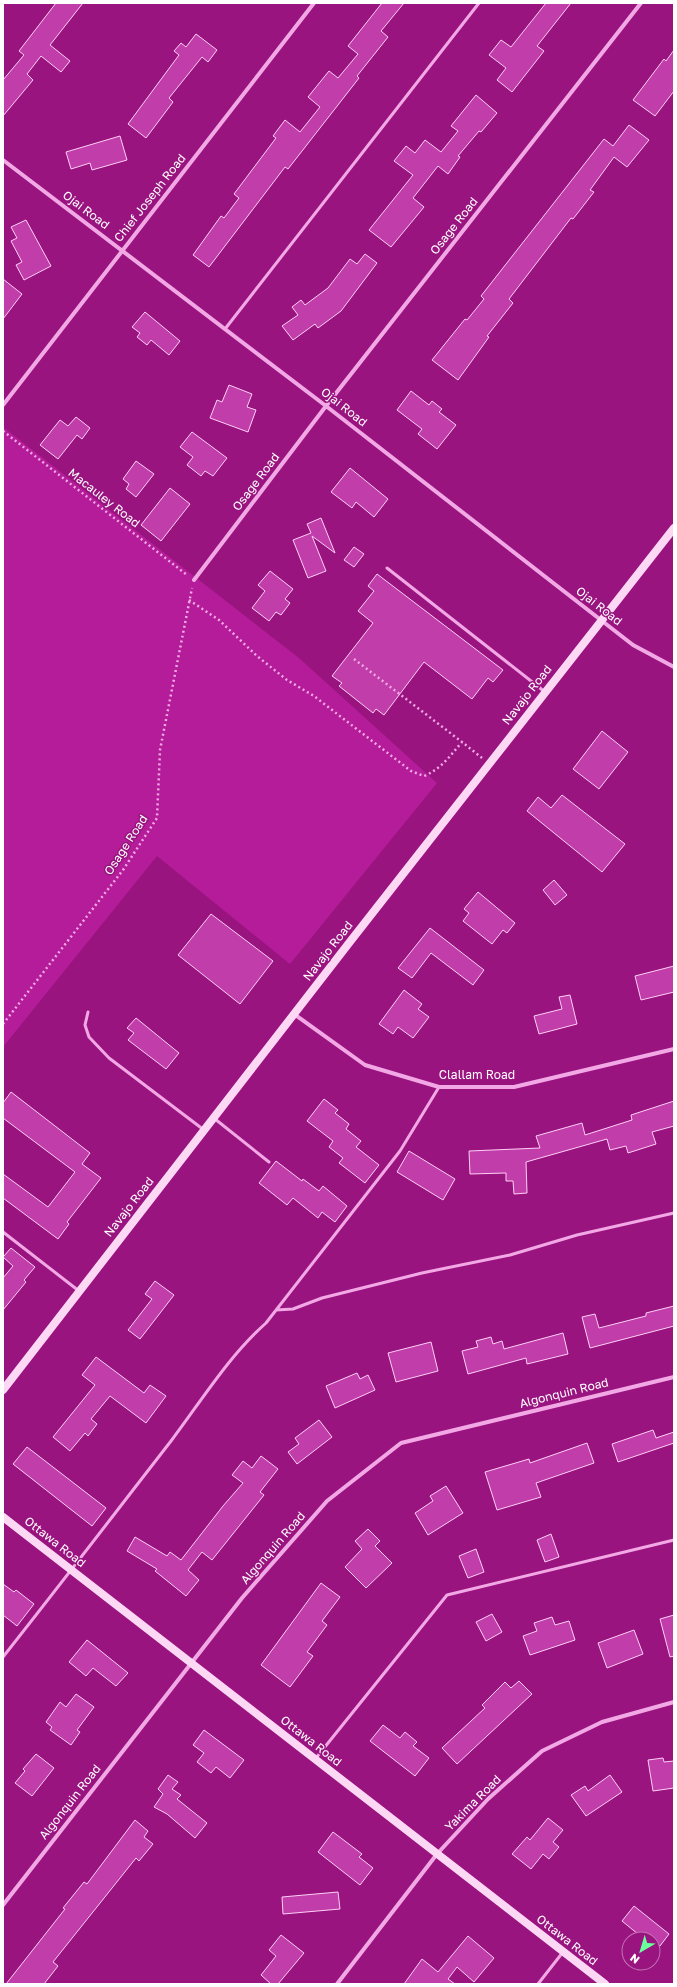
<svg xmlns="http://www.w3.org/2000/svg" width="677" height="1987" viewBox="0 0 677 1987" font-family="'Golos Text',sans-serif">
  <rect width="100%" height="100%" fill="#9a1480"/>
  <path fill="#b41c99" d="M3 427 299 658 437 783 290 964 157 856 3 1047Z"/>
  <path fill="#c13da9" stroke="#fdd0f5" d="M56 3H83L50 45 70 61 61 72 41 56 27 74 33 80 3 116V80L24 55 19 51Z
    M382 3H404L381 31 388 37 357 76 359 78 288 169 285 167 209 267 193 255 221 216 224 218 239 198 234 194 276 138 273 136 285 120 300 132 320 107 308 97 329 71 338 78 358 54 348 46Z
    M546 3H571L537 46 544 51 512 92 497 80 506 68 489 55 501 40 511 47Z
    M196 34 217 50 208 62 202 57 169 98 173 102 146 138 128 124 179 55 174 51 181 43 186 47Z
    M674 50V91L655 116 633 100 664 59 666 61Z
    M476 95 497 113 481 132 479 131 458 156 460 157 448 174 438 166 413 198 424 207 391 247 369 230 413 175 394 161 406 146 415 153 425 140 441 152 458 131 451 126Z
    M629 125 649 140 627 167 614 157 590 190 594 192 573 219 571 218 509 299 513 303 487 336 489 337 458 380 432 360 465 319 467 320 484 299 481 296 604 139 613 146Z
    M120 136 127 160 92 170 90 163 71 169 66 152Z
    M26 220 51 266 24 280 16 265 22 262 11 241 17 238 11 227Z
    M365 254 377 263 341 311 318 328 315 324 293 340 282 326 298 315 292 307 301 300 305 305 328 288 350 259 357 264Z
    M3 279 22 294 3 319Z
    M145 312 180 341 169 355 151 340 147 345 137 337 140 333 132 327Z
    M229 385 252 394 247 407 256 410 248 432 210 418 217 400 222 402Z
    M411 391 429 405 432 401 442 409 439 412 456 425 437 449 418 434 422 429 397 410Z
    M76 417 90 428 82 439 77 435 58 459 40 445 60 420 68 426Z
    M192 432 227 458 213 476 205 471 201 476 187 465 193 457 180 447Z
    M136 461 154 474 136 497 126 489 129 484 123 479Z
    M350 468 388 499 374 517 356 502 352 508 331 492Z
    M170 488 190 504 161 541 141 525Z
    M321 518 335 553 312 536 326 571 308 578 293 540 311 533 307 524Z
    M354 547 364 554 354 567 344 560Z
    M270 571 293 589 285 599 290 603 281 615 276 612 269 621 252 608 265 591 258 585Z
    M377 574 503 670 493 682 488 678 472 699 424 662 384 715 376 709 373 713 339 686 342 683 332 676 373 623 358 611 374 591 368 586Z
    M602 731 628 752 599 789 573 769Z
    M562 795 625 844 602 872 527 811 538 797 551 808Z
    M554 880 567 895 555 905 543 890Z
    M478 892 515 923 507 933 503 930 492 944 463 921 469 913 464 909Z
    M211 914 273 961 240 1004 178 955Z
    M430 928 484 970 473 985 431 953 412 978 398 968Z
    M674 966V992L641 1000 635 976Z
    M404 990 422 1004 418 1009 429 1017 413 1038 398 1027 393 1034 379 1024Z
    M570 995 577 1024 539 1034 534 1016 562 1009 559 997Z
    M136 1018 179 1053 166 1069 128 1040 134 1033 127 1028Z
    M11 1092 90 1153 82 1164 101 1178 67 1222 69 1224 58 1239 3 1198V1174L48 1207 75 1172 3 1118V1103Z
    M324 1099 338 1110 335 1113 349 1124 346 1129 361 1141 356 1147 379 1165 365 1183 339 1163 343 1158 329 1147 333 1141 307 1121Z
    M674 1101V1126L652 1132 656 1144 628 1153 626 1146 610 1150 607 1139 526 1162 527 1193 514 1194 513 1181H506V1173L470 1174 469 1151 540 1148 536 1136 582 1123 585 1135 632 1120 631 1115Z
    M409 1151 455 1179 443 1200 397 1172Z
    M276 1161 302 1181 303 1179 319 1191 323 1186 347 1206 335 1222 322 1212 318 1218 293 1198 287 1205 259 1183Z
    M11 1248 35 1267 24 1280 26 1282 3 1310V1278L13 1266 3 1257Z
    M155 1281 174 1295 140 1339 128 1330 152 1299 145 1294Z
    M674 1306V1326L590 1348 582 1317 595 1314 599 1328 646 1316V1313Z
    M563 1333 568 1354 527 1364 526 1358 468 1374 462 1351 478 1347 476 1341 491 1337 493 1344 502 1341 504 1349Z
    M431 1342 438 1371 396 1382 388 1353Z
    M96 1357 144 1393 150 1385 166 1396 146 1423 110 1396 91 1419 97 1424 88 1436 85 1433 70 1451 53 1437 95 1385 82 1375Z
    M357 1373 360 1379 368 1375 375 1390 335 1408 326 1386Z
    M319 1420 332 1437 297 1464 288 1452 299 1444 295 1438Z
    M653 1430 656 1438 674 1432V1443L618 1462 612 1444Z
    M587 1443 594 1463 536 1483 541 1497 497 1510 485 1472 529 1459 530 1463Z
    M27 1447 106 1508 92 1526 13 1464Z
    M261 1456 278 1469 260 1492 264 1495 212 1560 202 1552 188 1570 199 1580 186 1596 155 1571 157 1569 127 1551 135 1537 167 1556 170 1552 181 1560 223 1506 243 1483 232 1475 243 1461 252 1468Z
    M446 1486 463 1513 428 1535 415 1513 433 1501 430 1496Z
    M368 1529 380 1541 375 1546 392 1563 366 1588 345 1567 362 1549 355 1541Z
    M551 1534 559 1557 545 1562 537 1540Z
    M476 1549 484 1572 468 1578 459 1556Z
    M321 1583 340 1597 322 1621 327 1625 307 1652 313 1656 290 1687 261 1665Z
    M3 1584 14 1592 16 1590 34 1604 17 1626 3 1615Z
    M492 1614 502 1632 486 1641 476 1622Z
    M674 1615V1656L670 1657 660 1619Z
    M552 1617 555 1625 569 1621 575 1640 530 1655 523 1636 537 1631 534 1623Z
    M634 1630 643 1654 607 1668 598 1643Z
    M87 1640 128 1673 116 1686 93 1668 86 1676 69 1662Z
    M519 1681 532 1694 457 1764 442 1748 485 1708 482 1705 505 1682 511 1688Z
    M76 1694 94 1707 77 1730 80 1732 71 1745 50 1730 52 1727 46 1722 60 1702 66 1707Z
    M383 1725 400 1738 405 1732 417 1742 413 1746 429 1758 415 1776 370 1741Z
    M204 1730 244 1760 230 1778 216 1767 211 1773 197 1762 204 1753 193 1745Z
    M36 1754 54 1768 32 1796 15 1783 25 1771 23 1769Z
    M663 1758 664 1762 674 1761V1788L653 1791 648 1760Z
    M168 1775 178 1782 172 1789 181 1795 177 1799 207 1823 195 1838 167 1814 154 1807 163 1794 158 1789Z
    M610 1775 622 1792 586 1816 571 1795 585 1786 588 1791Z
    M548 1818 563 1830 553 1842 559 1847 549 1859 543 1854 531 1869 512 1854 527 1837 530 1840Z
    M135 1820 148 1831 144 1837 153 1844 139 1861 136 1858 53 1962 58 1966 44 1984H6L65 1909 63 1908 84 1882 87 1884Z
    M333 1832 362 1854 359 1857 373 1868 360 1885 318 1852Z
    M338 1892 340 1909 283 1914 282 1897Z
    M634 1906 669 1934 660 1946 653 1939H644L622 1921Z
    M281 1935 304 1953 278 1984H271L261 1975 276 1956 269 1950Z
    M468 1936 494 1958 474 1982 457 1967 448 1979 455 1984H404L422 1959 438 1972Z"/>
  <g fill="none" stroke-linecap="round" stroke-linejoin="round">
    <path stroke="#f3a8e6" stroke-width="2.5" stroke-dasharray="2 3" stroke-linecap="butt" d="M3 431 187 575
      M189 600 219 620 257 656 287 680 314 696 411 771 424 776C441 769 450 756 462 742L482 758
      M354 659 462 742
      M3 1024 123 870 157 818 160 750 192 588"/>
    <path stroke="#f3a8e6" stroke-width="3" d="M225 329 479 3
      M387 568 545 692
      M88 1012 85 1025 89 1037 109 1058 204 1130
      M215 1119 269 1162
      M3 1232 79 1291
      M276 1310 293 1309 322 1298 422 1273 510 1255 577 1235 674 1213
      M3 1657C60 1585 115 1513 171 1441 202 1400 228 1357 266 1323L400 1151 439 1087
      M316 1758 447 1595 674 1540
      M538 1984 563 1952"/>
    <path stroke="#f3a8e6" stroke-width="4" d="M3 160 326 406 633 645 674 667
      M3 405 314 3
      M194 580 326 406 641 3
      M294 1014 365 1065 439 1087H514L674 1049
      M3 1905 242 1598 327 1501 401 1443 674 1377
      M337 1984 437 1854 488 1799 542 1751 602 1722 674 1702"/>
    <path stroke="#fdd8f5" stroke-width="8" d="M3 1390 349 943 674 528
      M3 1517 605 1984"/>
  </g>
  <g text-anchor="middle" stroke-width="3" stroke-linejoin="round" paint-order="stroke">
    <g font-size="12" fill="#fff" stroke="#9a1480">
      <text transform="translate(150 198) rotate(-52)" y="4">Chief Joseph Road</text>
      <text transform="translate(86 210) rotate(37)" y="4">Ojai Road</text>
      <text transform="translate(454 226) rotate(-52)" y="4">Osage Road</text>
      <text transform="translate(344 407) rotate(38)" y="4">Ojai Road</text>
      <text transform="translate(256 482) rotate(-53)" y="4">Osage Road</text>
      <text transform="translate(104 498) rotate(38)" y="4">Macauley Road</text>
      <text transform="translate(599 606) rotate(38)" y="4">Ojai Road</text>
      <text transform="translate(527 695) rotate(-52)" y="4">Navajo Road</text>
      <text transform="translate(126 845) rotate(-57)" y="4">Osage Road</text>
      <text transform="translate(328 951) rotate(-52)" y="4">Navajo Road</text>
      <text x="477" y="1079">Clallam Road</text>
      <text transform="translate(129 1207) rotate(-52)" y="4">Navajo Road</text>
      <text transform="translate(564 1393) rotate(-14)" y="4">Algonquin Road</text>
      <text transform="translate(55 1542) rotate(38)" y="4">Ottawa Road</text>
      <text transform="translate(273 1548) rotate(-49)" y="4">Algonquin Road</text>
      <text transform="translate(311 1741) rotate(38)" y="4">Ottawa Road</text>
      <text transform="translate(70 1802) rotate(-52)" y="4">Algonquin Road</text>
      <text transform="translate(473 1803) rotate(-45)" y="4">Yakima Road</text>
      <text transform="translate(567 1940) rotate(38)" y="4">Ottawa Road</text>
    </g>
  </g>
  <rect width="677" height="1987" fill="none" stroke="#ffffff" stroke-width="8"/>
  <g transform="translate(641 1951) rotate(218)"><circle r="19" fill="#9a1480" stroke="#c272b3"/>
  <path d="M0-3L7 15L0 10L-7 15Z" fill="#6aff9d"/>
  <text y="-6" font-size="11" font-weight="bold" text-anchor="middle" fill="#ffffff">N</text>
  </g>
</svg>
